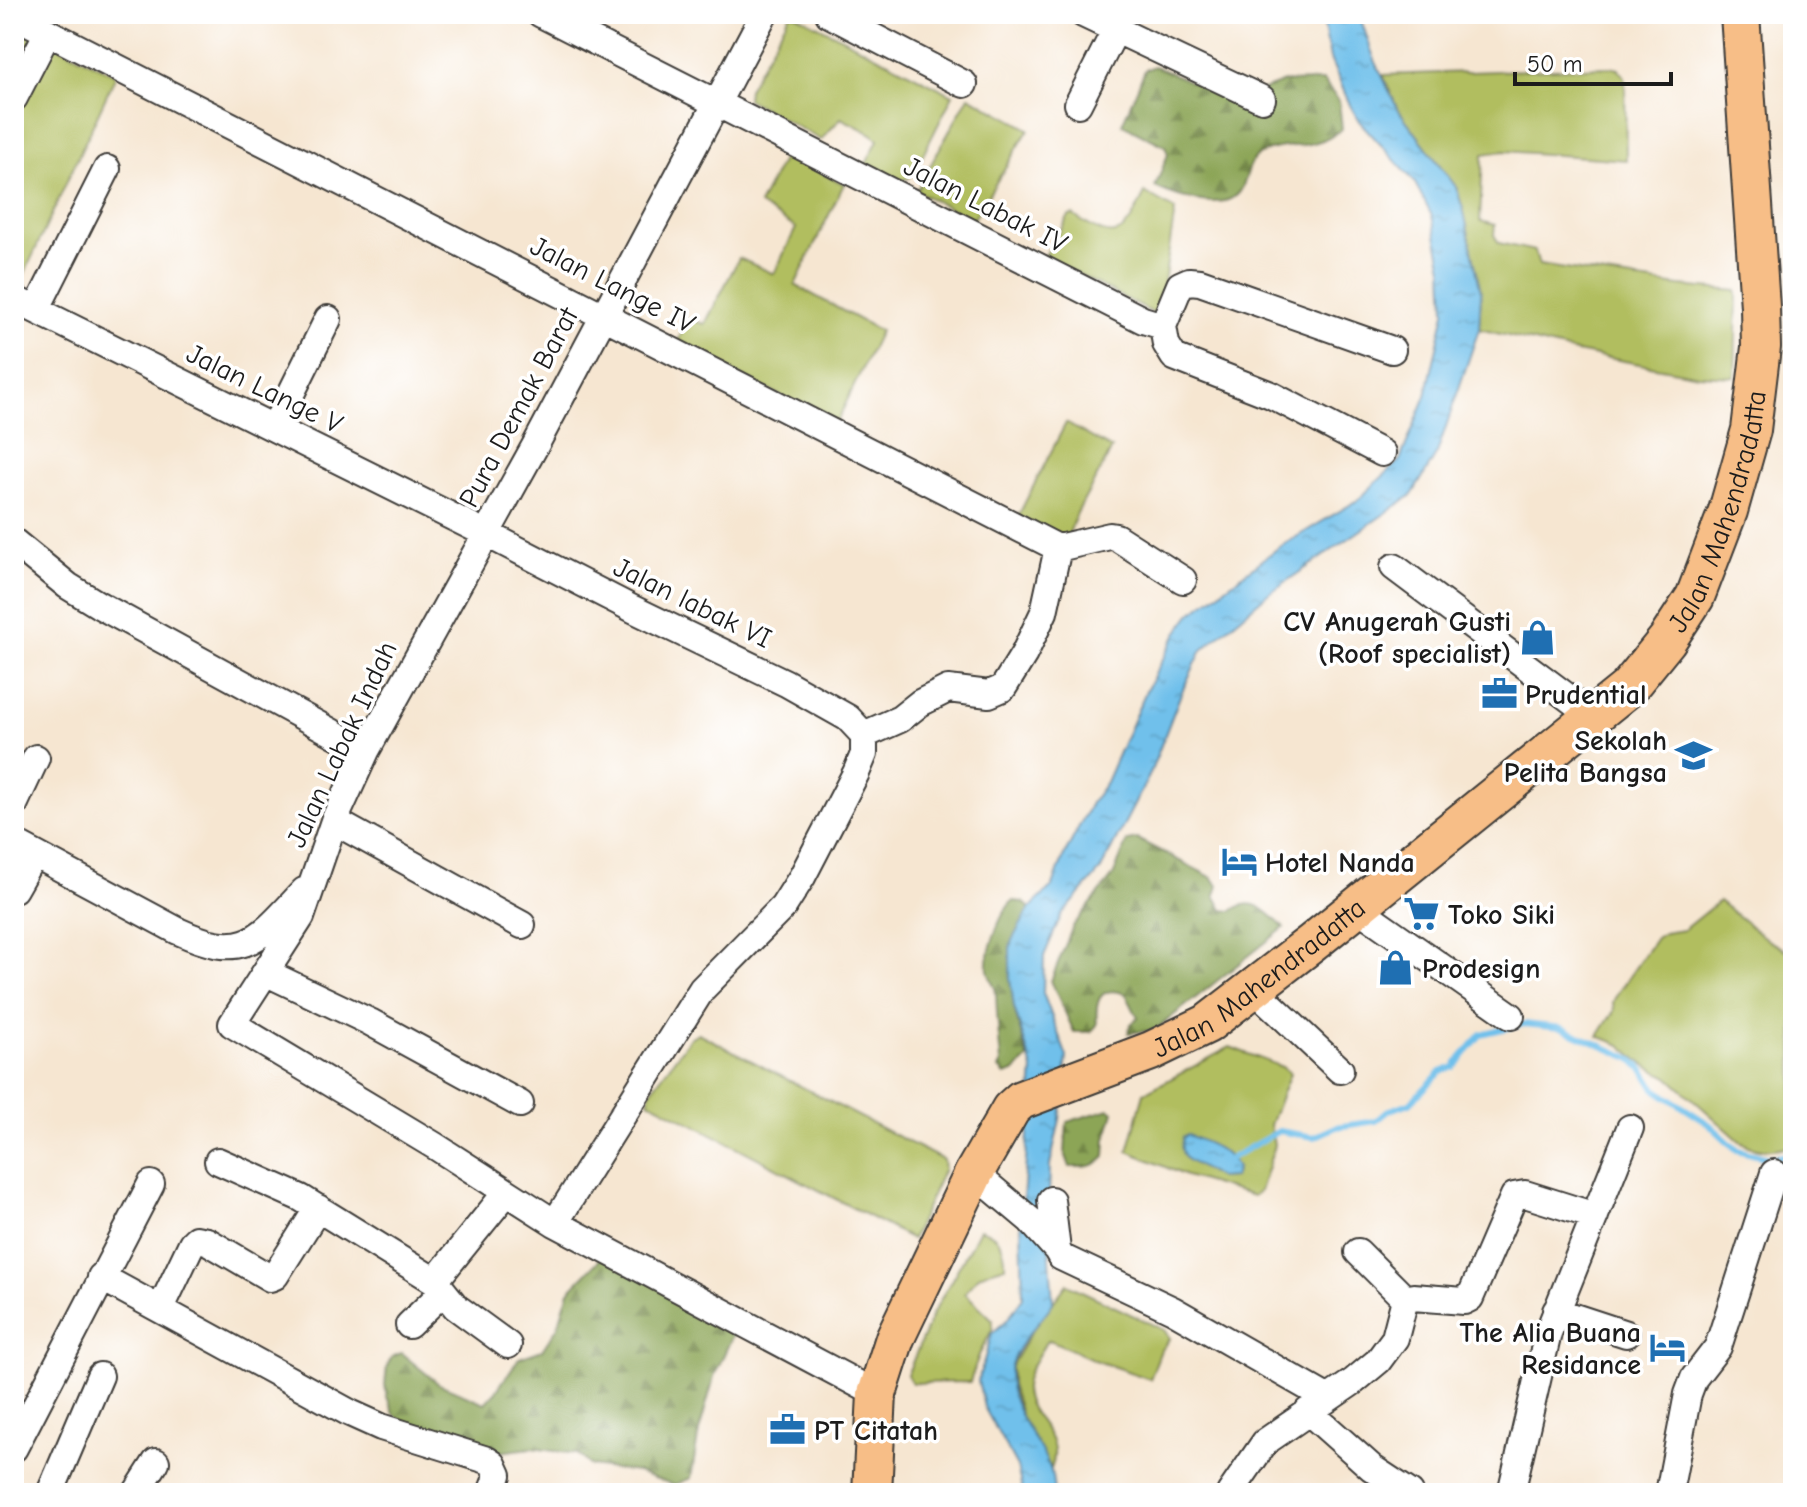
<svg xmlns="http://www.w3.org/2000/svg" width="1807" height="1507" viewBox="0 0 1807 1507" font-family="'Comic Neue',sans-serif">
  <defs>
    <pattern id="forest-firs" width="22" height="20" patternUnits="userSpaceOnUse" patternTransform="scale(2)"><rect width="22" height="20" fill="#8ca556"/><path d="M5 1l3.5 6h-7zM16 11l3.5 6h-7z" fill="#728646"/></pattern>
    <pattern id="water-ripples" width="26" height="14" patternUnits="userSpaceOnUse" patternTransform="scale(2)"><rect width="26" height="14" fill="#70c0eb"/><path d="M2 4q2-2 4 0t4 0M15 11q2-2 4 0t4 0" fill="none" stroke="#60a4c9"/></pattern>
  </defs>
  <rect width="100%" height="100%" fill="#fff"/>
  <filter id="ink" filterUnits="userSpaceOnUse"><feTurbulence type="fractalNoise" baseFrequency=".0125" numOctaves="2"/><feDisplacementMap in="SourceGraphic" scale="16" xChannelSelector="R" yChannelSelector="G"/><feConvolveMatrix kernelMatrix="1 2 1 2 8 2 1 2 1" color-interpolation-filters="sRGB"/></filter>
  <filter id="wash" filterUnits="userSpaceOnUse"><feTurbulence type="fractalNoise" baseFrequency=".006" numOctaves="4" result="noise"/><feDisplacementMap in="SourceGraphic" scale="32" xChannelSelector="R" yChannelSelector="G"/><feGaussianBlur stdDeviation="1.8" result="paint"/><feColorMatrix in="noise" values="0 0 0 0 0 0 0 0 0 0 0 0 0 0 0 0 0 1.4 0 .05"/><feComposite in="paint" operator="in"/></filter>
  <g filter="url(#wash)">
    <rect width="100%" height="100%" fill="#f6e6d1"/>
    <path fill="#b1be5f" stroke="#666d3e" stroke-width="2" d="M790 14H795L953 95 915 171 909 178 900 181 866 164 878 140 872 134 841 118 821 140 747 99 748 89Z
      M14 24 116 75 22 279 14 275Z
      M1609 67 1619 69 1625 77 1626 160 1504 151 1483 154 1480 221 1495 225 1494 235 1499 243 1535 251 1539 265 1679 286 1737 291 1735 377 1698 375 1576 352 1479 329 1481 292 1464 212 1456 187 1397 108 1383 75Z
      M969 96 1029 129 973 220 916 191Z
      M785 154 844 184 795 285 880 331 836 424 677 344 687 319 705 324 739 258 774 274 796 228 759 205Z
      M1145 193 1175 210 1159 316 1044 257 1069 216 1073 215C1119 247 1124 236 1145 193Z
      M1066 423 1112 449 1077 513 1068 536 1050 534 1018 516Z
      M1719 901 1769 941 1793 954V1145C1775 1150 1759 1152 1742 1143L1668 1077 1643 1064 1621 1045 1598 1036 1614 1011 1613 1002 1617 994 1656 938 1664 933 1683 930Z
      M698 1033 943 1160 944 1169 912 1239 649 1101 650 1092 690 1038Z
      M1230 1047 1282 1067 1290 1073 1270 1125 1274 1144 1272 1154 1260 1191 1253 1196 1186 1176 1128 1151 1144 1093Z
      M980 1229C998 1235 1006 1246 1005 1266 979 1275 983 1269 965 1293L993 1320 992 1330 979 1355 970 1382 912 1383 907 1375 933 1313Z
      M1067 1284 1164 1330 1170 1338 1161 1350 1150 1379 1097 1361 1050 1340 1046 1342C1039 1355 1025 1373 1025 1388 1025 1419 1066 1433 1051 1469L1022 1420 1011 1385V1366L1033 1329Z"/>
    <path fill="url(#forest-firs)" stroke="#546039" stroke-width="2" d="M1154 66C1188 79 1220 98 1255 107L1263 90 1284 82 1323 81 1339 101 1342 129C1335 133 1327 139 1320 141 1302 148 1282 144 1264 152 1247 160 1249 174 1242 188 1230 215 1174 196 1155 187L1168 154 1165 146 1122 124 1145 70Z
      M1137 839 1213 878 1218 886 1215 895 1223 910 1232 911C1253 894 1269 913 1284 928L1155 1030 1128 1033 1131 1024 1138 1018 1126 994C1098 984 1095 1003 1097 1025L1091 1032H1074L1051 981 1073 926 1113 876 1127 841Z
      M1013 901 1023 902 1030 908 1010 949 1014 1007 1028 1059 1014 1072 1005 1075 999 1069 1001 1063C999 1040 997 1017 996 994 996 985 989 979 988 970 986 953 1000 912 1013 901Z
      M1109 1109 1114 1112 1106 1139 1105 1157C1094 1168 1085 1167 1070 1167L1065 1153 1067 1122Z
      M604 1255 733 1327 732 1337 715 1374 699 1431 691 1478 674 1485 637 1472 591 1466 577 1454 531 1448 492 1453 410 1425 394 1414 387 1397 385 1385 387 1366 392 1357 401 1353 439 1384 485 1403 497 1390 519 1358 542 1350 558 1326 569 1291Z"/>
    <path fill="url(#water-ripples)" stroke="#466e84" stroke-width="2" d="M1319 14H1359L1374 58 1397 108 1456 187 1464 212 1481 292 1479 329 1437 453 1412 495 1265 596 1202 650 1182 691 1149 776 1100 871 1061 916 1044 956 1043 993 1067 1057 1060 1119 1050 1165 1048 1230 1053 1303C1040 1323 1018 1342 1011 1365 1001 1401 1039 1439 1050 1468 1053 1476 1053 1485 1054 1493H1023L1017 1467 984 1407 978 1381 992 1333 1007 1320 1023 1297 1021 1225 1033 1069 1014 1007 1010 979V949L1012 940 1030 908 1053 886 1063 858 1091 803 1106 782 1146 691 1177 633 1192 613 1278 548 1358 500 1400 460 1426 396 1445 312 1443 268 1432 216 1414 181 1359 121 1350 105 1330 59 1324 26Z
      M1188 1135C1205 1142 1229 1150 1237 1168L1234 1177 1219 1178 1186 1159C1181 1153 1181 1144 1183 1137Z"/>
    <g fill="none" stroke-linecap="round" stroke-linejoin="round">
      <path stroke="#70c0eb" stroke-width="6" d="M1231 1158 1279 1131 1314 1137 1336 1127 1376 1121 1387 1111 1410 1103 1441 1072 1454 1067 1481 1034 1524 1024 1561 1028 1632 1059 1644 1071 1655 1089 1709 1124 1737 1150 1768 1158 1793 1155"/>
    </g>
  </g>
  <g filter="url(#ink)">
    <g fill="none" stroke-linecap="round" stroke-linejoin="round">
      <defs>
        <path id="minor" d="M541 14 1143 320 1163 326
          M764 14 535 446 366 751 334 821 301 917 232 1024 435 1146 555 1223 877 1394
          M829 14 964 84
          M1083 14 1262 99
          M14 15 1058 548 1110 536 1116 537 1183 580
          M14 98 48 32
          M1078 104 1116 29
          M14 299 487 534 633 609 786 683 848 718 864 735
          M36 310 107 169
          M274 428 328 319
          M1382 453 1271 395 1174 357 1166 344 1163 326 1180 285 1189 281 1200 282 1392 350
          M14 542 68 586 99 605 366 751
          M1394 567 1594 717
          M864 735 900 719 920 703 948 689 989 694 1003 688 1024 654 1044 612 1058 548
          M14 805 36 758
          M334 821 522 925
          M14 843 178 931C245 962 258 940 304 891
          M14 889 34 854
          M1356 907 1511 1016
          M267 973 370 1022 520 1104
          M1253 988 1340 1070
          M218 1161 301 1198 435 1281 506 1193
          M974 1173 1030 1220 1057 1250
          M1051 1200 1057 1250 1061 1257 1173 1310 1327 1398
          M555 1223 702 989 783 907 802 877 856 773 864 754V735
          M1358 1252 1405 1299
          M101 1277 350 1413 381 1427 487 1460 493 1464 498 1475 491 1493
          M435 1281 456 1307 508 1345
          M161 1308 192 1243 196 1239 207 1241 270 1278 275 1276 318 1208
          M1556 1311 1626 1334
          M409 1325 443 1292
          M1308 1411 1372 1468 1410 1493
          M14 1448 151 1184
          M50 1493 100 1376
          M136 1493 156 1462
          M1230 1493 1265 1442 1354 1381 1378 1361 1395 1338 1405 1299 1413 1297 1464 1301 1470 1298 1514 1196 1525 1194 1595 1216
          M1511 1493 1548 1333 1630 1128
          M1669 1493 1688 1394 1694 1378 1718 1347 1774 1173"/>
        <g id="highway">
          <path id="s1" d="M872 1493 877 1394 895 1338 974 1173 1011 1109 1021 1100 1151 1051 1207 1024 1312 943 1628 688 1667 640 1695 597 1728 511 1751 430 1761 347 1760 307 1740 14"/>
        </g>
      </defs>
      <use href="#minor" stroke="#3d3a37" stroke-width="30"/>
      <use href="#highway" stroke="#3d3a37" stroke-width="42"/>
      <use href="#minor" stroke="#fff" stroke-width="26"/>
      <use href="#highway" stroke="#f7be87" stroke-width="38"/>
    </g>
  </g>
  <defs>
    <symbol id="shop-bare" viewBox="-9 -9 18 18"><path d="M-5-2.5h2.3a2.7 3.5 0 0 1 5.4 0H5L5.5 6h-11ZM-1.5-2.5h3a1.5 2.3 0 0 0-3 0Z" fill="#1f6fb2" stroke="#fff" stroke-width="2.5" paint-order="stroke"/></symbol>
    <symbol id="office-bare" viewBox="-9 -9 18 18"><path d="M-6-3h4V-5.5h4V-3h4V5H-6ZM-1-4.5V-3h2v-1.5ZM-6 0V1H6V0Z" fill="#1f6fb2" stroke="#fff" stroke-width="2.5" paint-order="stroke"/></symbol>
    <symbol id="school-bare" viewBox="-9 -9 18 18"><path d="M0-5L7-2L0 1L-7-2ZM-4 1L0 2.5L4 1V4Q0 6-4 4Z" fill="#1f6fb2" stroke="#fff" stroke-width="2.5" paint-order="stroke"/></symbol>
    <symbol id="hotel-bare" viewBox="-9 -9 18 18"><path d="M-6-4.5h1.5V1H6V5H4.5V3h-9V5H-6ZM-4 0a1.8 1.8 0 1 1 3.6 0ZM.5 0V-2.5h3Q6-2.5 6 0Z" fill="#1f6fb2" stroke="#fff" stroke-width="2.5" paint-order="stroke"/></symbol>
    <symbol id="supermarket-bare" viewBox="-9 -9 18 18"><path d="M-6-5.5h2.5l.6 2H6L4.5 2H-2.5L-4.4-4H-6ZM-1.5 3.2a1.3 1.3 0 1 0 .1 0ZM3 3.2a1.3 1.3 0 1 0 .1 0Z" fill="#1f6fb2" stroke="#fff" stroke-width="2.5" paint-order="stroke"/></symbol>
  </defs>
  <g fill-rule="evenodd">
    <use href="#shop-bare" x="1512" y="612" width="51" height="51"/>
    <use href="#office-bare" x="1474" y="668" width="51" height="51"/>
    <use href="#school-bare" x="1668" y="730" width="51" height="51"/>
    <use href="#hotel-bare" x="1214" y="836" width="51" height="51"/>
    <use href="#supermarket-bare" x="1396" y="888" width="51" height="51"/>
    <use href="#shop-bare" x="1370" y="942" width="51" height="51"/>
    <use href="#hotel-bare" x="1642" y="1322" width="51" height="51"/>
    <use href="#office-bare" x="762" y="1404" width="51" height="51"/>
  </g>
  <g text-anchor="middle" stroke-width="7" stroke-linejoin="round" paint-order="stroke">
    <g font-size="28" fill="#1c1c1c" stroke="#fff">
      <text transform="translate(986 204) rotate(27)" y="10">Jalan Labak IV</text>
      <text transform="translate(613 284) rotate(27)" y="10">Jalan Lange IV</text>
      <text transform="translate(265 388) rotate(26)" y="10">Jalan Lange V</text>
      <text transform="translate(518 407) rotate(-62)" y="10">Pura Demak Barat</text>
      <text dy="10" stroke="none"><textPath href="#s1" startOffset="1370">Jalan Mahendradatta</textPath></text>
      <text transform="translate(693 602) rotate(26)" y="10">Jalan labak VI</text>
      <text transform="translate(341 744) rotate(-65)" y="10">Jalan Labak Indah</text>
      <text dy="10" stroke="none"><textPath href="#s1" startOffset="698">Jalan Mahendradatta</textPath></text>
    </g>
    <g font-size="28" font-weight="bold" fill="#1c1c1c" stroke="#fff" text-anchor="start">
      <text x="1511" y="631" text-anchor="end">CV Anugerah Gusti<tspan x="1511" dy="32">(Roof specialist)</tspan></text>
      <text x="1525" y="704">Prudential</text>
      <text x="1667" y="750" text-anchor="end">Sekolah<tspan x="1667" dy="32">Pelita Bangsa</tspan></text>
      <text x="1265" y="872">Hotel Nanda</text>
      <text x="1448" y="924">Toko Siki</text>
      <text x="1422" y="978">Prodesign</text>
      <text x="1641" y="1342" text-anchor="end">The Alia Buana<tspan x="1641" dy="32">Residance</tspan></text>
      <text x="814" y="1440">PT Citatah</text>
    </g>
  </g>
  <rect width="1807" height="1507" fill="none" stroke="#fff" stroke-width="48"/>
  <path d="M1515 72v12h156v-12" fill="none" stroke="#1c1c1c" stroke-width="4"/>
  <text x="1527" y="72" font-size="24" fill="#1c1c1c" stroke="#ffffff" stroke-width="6" paint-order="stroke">50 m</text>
</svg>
